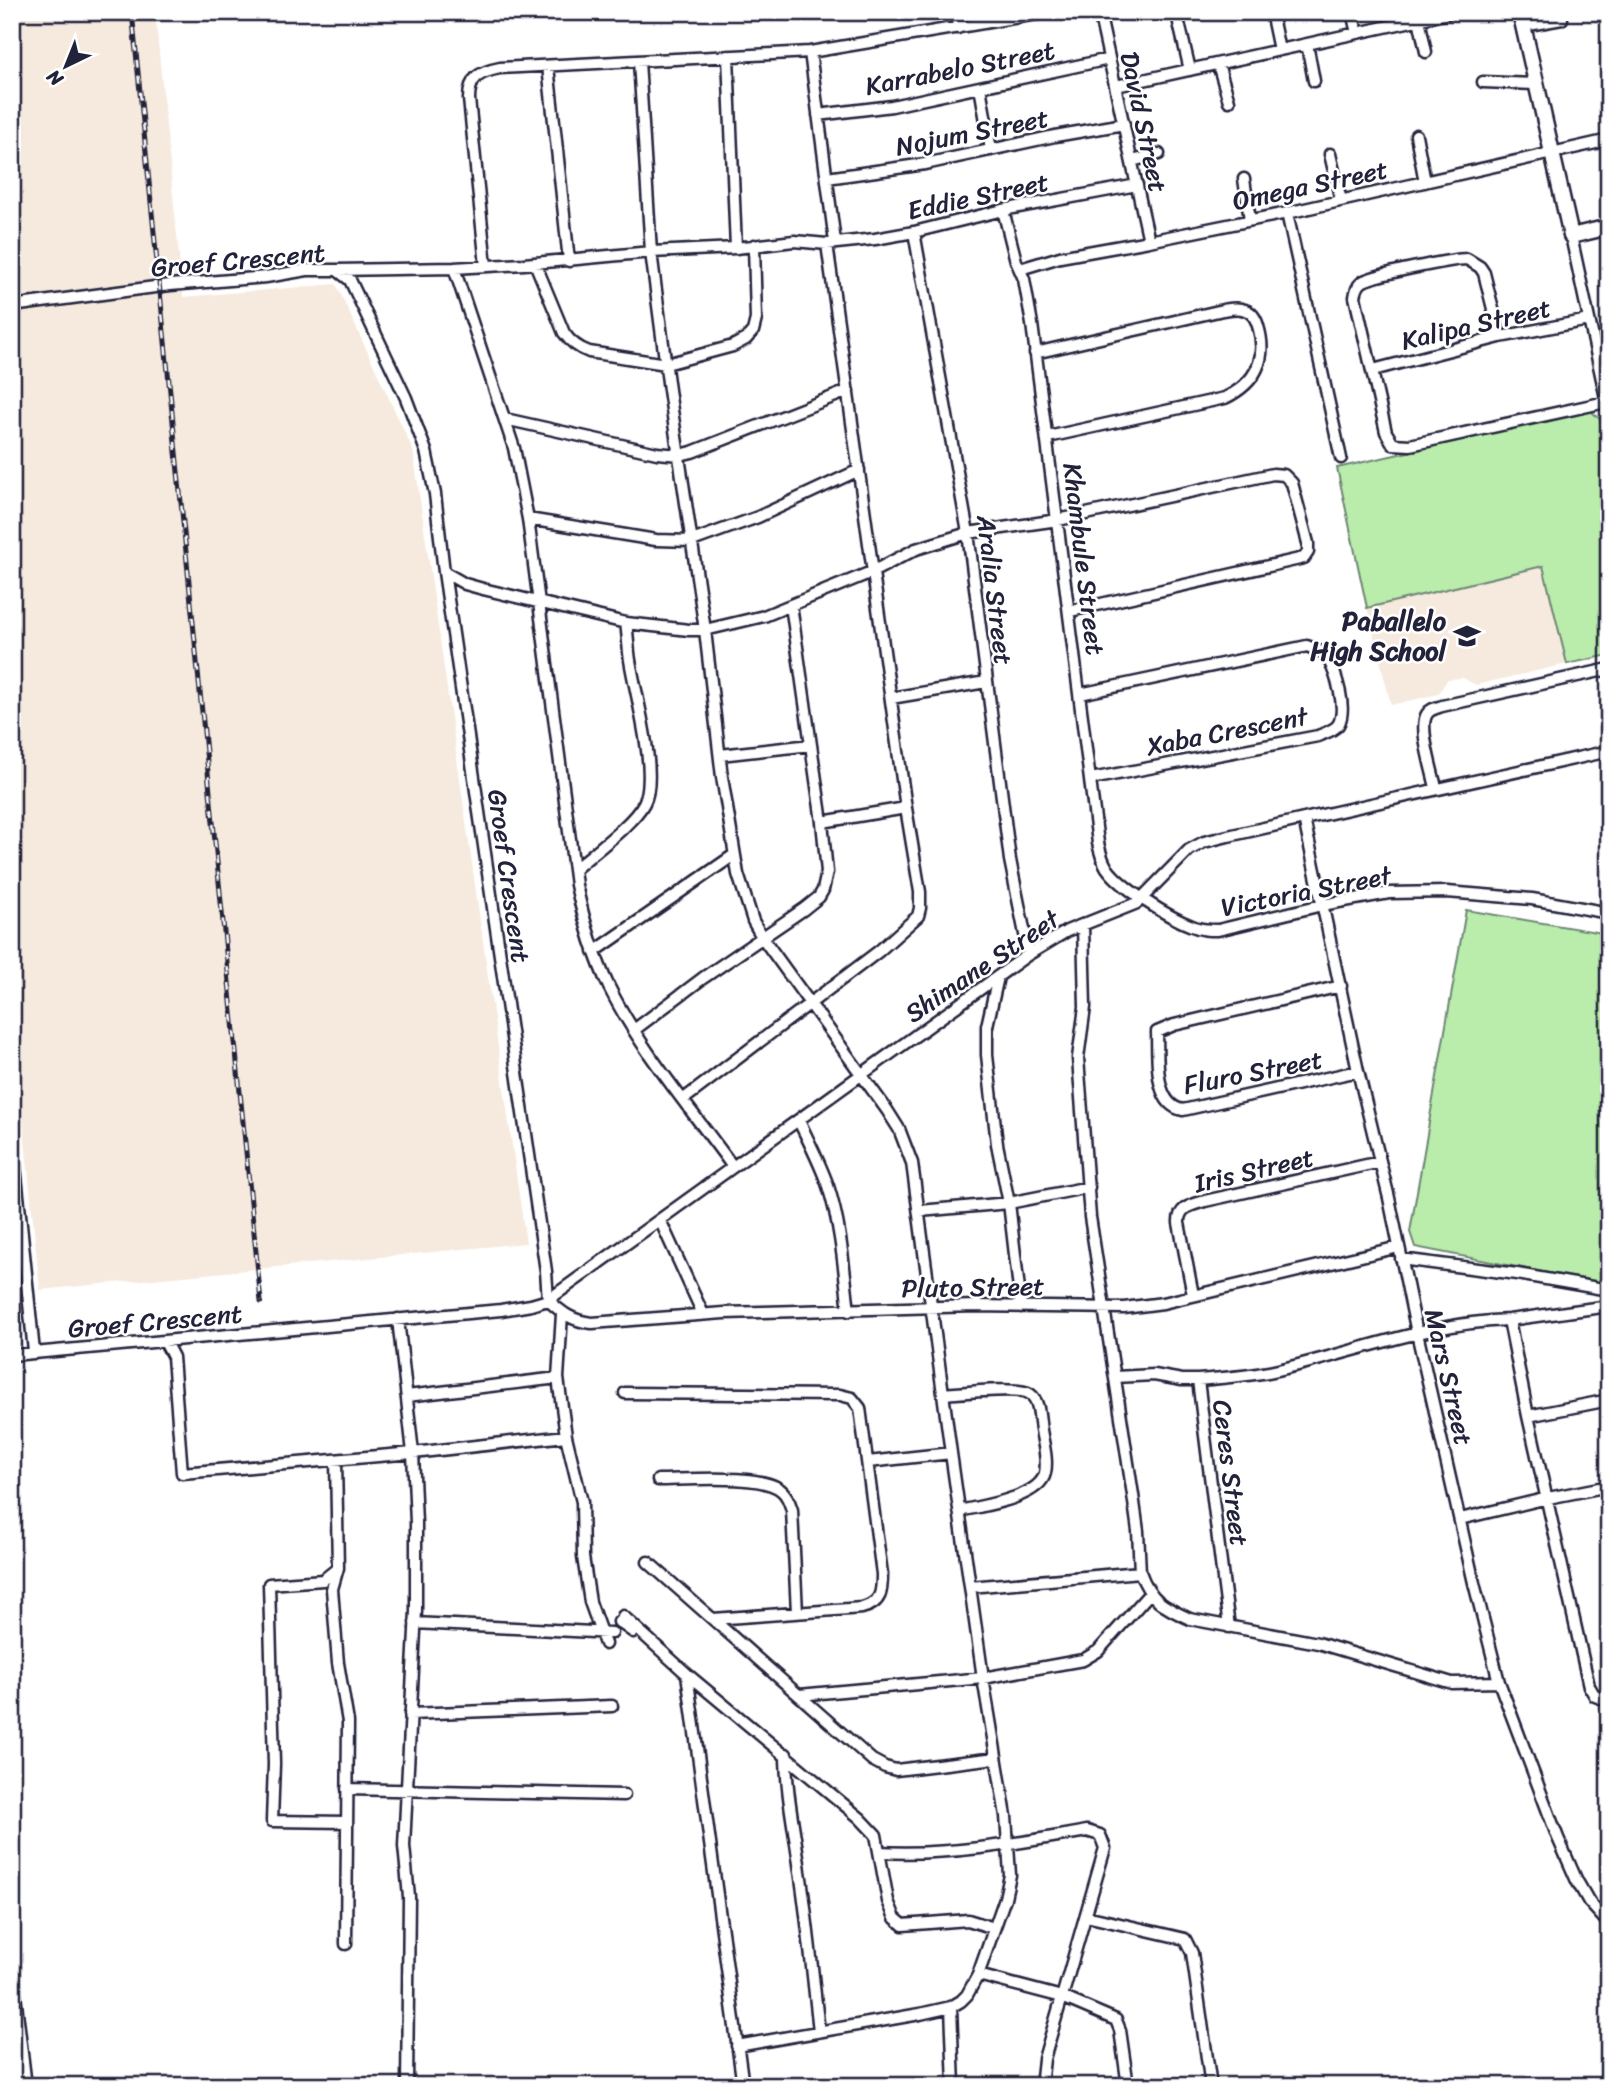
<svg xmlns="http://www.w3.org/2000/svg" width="1621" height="2098" viewBox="0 0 1621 2098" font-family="Sriracha,sans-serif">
  <rect width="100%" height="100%" fill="#fff"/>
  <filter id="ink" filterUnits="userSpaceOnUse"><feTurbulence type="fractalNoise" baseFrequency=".0143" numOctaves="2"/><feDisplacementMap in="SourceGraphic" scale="14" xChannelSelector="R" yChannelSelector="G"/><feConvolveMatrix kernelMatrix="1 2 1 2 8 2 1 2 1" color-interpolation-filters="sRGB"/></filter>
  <g filter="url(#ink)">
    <path fill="#f6eade" d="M12 12H155L183 297 336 284 413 450 526 1243 40 1290 12 1010Z
      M1543 566 1567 664 1476 685 1463 678 1448 679 1438 694 1391 705 1367 608Z"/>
    <path fill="#baecac" stroke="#6e8774" stroke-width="2" d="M1591 411 1600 419 1609 461V655L1567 664 1543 566 1367 608 1337 468Z
      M1466 910 1609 934V1285L1415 1247 1410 1232Z"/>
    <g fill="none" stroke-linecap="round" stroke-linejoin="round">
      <defs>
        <path id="street" d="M956 12 958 28
          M1099 12 1149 241
          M1271 12 1279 50
          M1352 12 1357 33
          M1419 19 1426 52
          M1179 23 1190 70
          M1523 26 1562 19
          M1307 44 1314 81
          M728 56 736 248
          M639 61 651 252 669 390 705 630 722 777 738 874 753 921 762 937 887 1110 899 1129 912 1163 951 1453 983 1678 1006 1816 1010 1875 1005 1898 978 1975 967 1995 961 2001 951 2007 920 2014 737 2046
          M1218 64 1229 101
          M548 66 569 261
          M1483 82 1535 84
          M1116 86 1453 12
          M980 87 991 150
          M818 115 892 106 1109 59
          M1416 135 1425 182
          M1330 154 1341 201
          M1132 161 1159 154
          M827 178 925 164 1055 136 1124 124
          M1244 179 1250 220
          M1003 210 1016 261 1024 279 1032 324 1098 843C1100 852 1102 860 1107 868 1121 888 1168 917 1192 926 1201 930 1209 930 1218 930L1322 905 1389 893 1447 892 1532 899 1609 913
          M1287 213 1341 458
          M914 232 968 533 1010 860 1029 954
          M1571 236 1609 412
          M835 242 810 52 1049 12
          M535 263 564 333C571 343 578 348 589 352L666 364 733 346 746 339 753 331 756 319 754 245
          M486 266 469 99C469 77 480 72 500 68L810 52
          M454 268 514 448 528 519 576 885C584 921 593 954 609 987 641 1051 691 1109 733 1167
          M1020 269 1060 257 1149 241 1287 213 1609 140
          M337 270 454 268 524 264 651 252 736 248 794 241 827 244 875 239 914 232 1003 210 1137 185
          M12 306 170 285 266 277 307 270H337L350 280 406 398 426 451 435 494 444 572 546 1271 548 1300 531 1305 501 1310 12 1355
          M1500 337 1484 273 1480 267 1467 259C1453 259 1372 275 1362 282 1357 286 1356 291 1355 297L1386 432 1393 444 1410 445 1606 402
          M1035 353 1223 310C1230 309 1238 307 1245 310 1252 312 1256 319 1258 326 1268 359 1256 383 1225 398L1048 437
          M1373 370 1500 337 1589 320
          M505 419 657 453 680 455 692 452 848 391
          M528 519 656 540 692 541 758 517 859 470
          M444 572 465 584 483 589 626 623 689 630H705L764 616 874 571 916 549 968 533 1058 520 1273 474 1284 475 1292 483 1308 543V552L1304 558 1070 611
          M1080 694 1307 646 1324 653 1328 658C1336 674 1348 709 1338 725 1333 731 1325 733 1318 736L1091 779
          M891 698 986 682
          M720 755 811 745
          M1436 788C1433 772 1418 727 1427 714 1430 709 1436 708 1442 706L1609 669
          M1304 819 1358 1071 1389 1198 1417 1333 1474 1583 1499 1682 1558 1838 1577 1881 1589 1902 1609 1924
          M822 822 906 808
          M575 869C594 852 633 824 644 803 659 775 635 693 630 660 628 648 628 636 626 623
          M1083 925 1085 1007 1078 1058 1090 1217 1133 1495 1138 1531 1140 1572
          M594 952 734 855
          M998 977 987 1026V1055L997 1144 1009 1203 1021 1307
          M1341 986 1174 1025 1157 1032C1158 1055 1153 1105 1183 1110L1358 1071
          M634 1030 703 978 804 909 819 897 823 890 827 872 822 822 791 605
          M684 1099 879 951 918 916 920 908V892L906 808 827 244
          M799 1121C809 1142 820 1163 828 1186 841 1226 844 1269 849 1311
          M12 1136 34 1352
          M920 1211 1009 1203 1089 1187
          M660 1220 703 1314
          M1399 1247 1163 1303 1124 1308 976 1306 724 1313 592 1323C572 1321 562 1313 548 1300L1029 954 1067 931 1137 903 1189 850 1204 842 1228 836 1609 751
          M1401 1259 1517 1274 1609 1290
          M1193 1295 1179 1223C1178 1207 1192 1205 1205 1201L1380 1162
          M1609 1306 1509 1320 1528 1416 1589 1686 1595 1696 1609 1701
          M562 1314 558 1378 566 1436 582 1502 583 1557 590 1602 605 1644
          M398 1319 413 1453 416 1523V1611L404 1846 409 1897 407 2086
          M165 1342 173 1357 182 1473 413 1453 566 1436
          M1115 1377 1154 1375 1182 1380H1198
          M625 1393 840 1395 852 1398 860 1408 882 1574C882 1591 882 1603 862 1608L713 1619
          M944 1394C960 1393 1019 1386 1030 1394 1040 1401 1039 1419 1041 1430 1043 1443 1048 1459 1045 1473 1040 1498 981 1506 959 1511
          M407 1396 558 1378
          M1528 1416 1609 1400
          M336 1460 338 1568 332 1589 338 1663 348 1722 346 1944
          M868 1462 951 1453
          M658 1480C685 1480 764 1473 782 1491 788 1496 790 1504 792 1510L797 1612
          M1460 1519 1548 1498 1609 1486
          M648 1562 872 1760 885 1767 896 1770 996 1758
          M338 1568 323 1580 269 1584 274 1764 272 1821 347 1822
          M970 1587 1140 1572C1150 1600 1163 1607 1190 1619L1318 1643 1452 1683 1499 1682
          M623 1616 687 1674 860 1818 876 1835 888 1901 895 1918 903 1925 968 1920 994 1928
          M619 1622 633 1632
          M415 1623 612 1633
          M1229 1627 1198 1380C1225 1378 1252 1376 1278 1370 1353 1353 1431 1322 1509 1320
          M687 1674 743 2086
          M799 1695 983 1678 1083 1660 1098 1651 1149 1594
          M410 1714 612 1706
          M786 1754C786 1793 795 1832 800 1871 808 1924 813 1978 819 2031
          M347 1789 624 1795
          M879 1852C949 1856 1019 1843 1087 1831L1100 1835 1105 1848 1062 1997 978 1975
          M1086 1916 1185 1939 1192 1953 1211 2086
          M951 2007 954 2086
          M1041 2086 1044 2059 1062 1997 1116 2020 1120 2030 1128 2086"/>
        <path id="secondary" d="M1520 12 1571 236 1609 227
          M12 1987 24 2086"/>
      </defs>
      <use href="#street" stroke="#22223b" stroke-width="15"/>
      <use href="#secondary" stroke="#22223b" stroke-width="19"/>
      <use href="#street" stroke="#fff" stroke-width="10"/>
      <use href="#secondary" stroke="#fff" stroke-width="14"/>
      <defs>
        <path id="rail" d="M132 12 261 1302"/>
      </defs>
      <use href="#rail" stroke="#22223b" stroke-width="5"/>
      <use href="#rail" stroke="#fff" stroke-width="2.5" stroke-dasharray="8" stroke-linecap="butt"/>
    </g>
  </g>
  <defs>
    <symbol id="school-bare" viewBox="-9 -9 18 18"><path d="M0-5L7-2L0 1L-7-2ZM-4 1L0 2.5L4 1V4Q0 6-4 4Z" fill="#22223b" stroke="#fff" stroke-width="2.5" paint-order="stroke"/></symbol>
  </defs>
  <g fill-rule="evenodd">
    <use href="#school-bare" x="1448" y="617" width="38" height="38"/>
  </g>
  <g text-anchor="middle" stroke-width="5" stroke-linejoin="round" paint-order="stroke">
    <g font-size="26" fill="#22223b" stroke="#fff">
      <text transform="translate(960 68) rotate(-11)" y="9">Karrabelo Street</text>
      <text transform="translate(1144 122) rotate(78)" y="9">David Street</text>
      <text transform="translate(972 132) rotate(-11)" y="9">Nojum Street</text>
      <text transform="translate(1310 185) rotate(-12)" y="9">Omega Street</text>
      <text transform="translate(978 196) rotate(-12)" y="9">Eddie Street</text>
      <text transform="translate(238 260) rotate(-5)" y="9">Groef Crescent</text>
      <text transform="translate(1476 324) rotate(-13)" y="9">Kalipa Street</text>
      <text transform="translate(1084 559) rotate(83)" y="9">Khambule Street</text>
      <text transform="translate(995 590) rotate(83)" y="9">Aralia Street</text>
      <text transform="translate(1227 731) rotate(-11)" y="9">Xaba Crescent</text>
      <text transform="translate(509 876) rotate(82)" y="9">Groef Crescent</text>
      <text transform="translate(1306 891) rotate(-11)" y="9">Victoria Street</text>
      <text transform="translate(982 966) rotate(-34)" y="9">Shimane Street</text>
      <text transform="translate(1253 1072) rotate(-11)" y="9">Fluro Street</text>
      <text transform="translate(1254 1170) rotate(-13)" y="9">Iris Street</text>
      <text transform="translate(973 1287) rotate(-1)" y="9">Pluto Street</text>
      <text transform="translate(155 1321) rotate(-5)" y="9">Groef Crescent</text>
      <text transform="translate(1449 1377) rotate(77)" y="9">Mars Street</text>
      <text transform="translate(1231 1473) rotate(83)" y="9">Ceres Street</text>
    </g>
    <g font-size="26" font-weight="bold" fill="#22223b" stroke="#fff" text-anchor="end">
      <text x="1446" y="630">Paballelo<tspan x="1446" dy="30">High School</tspan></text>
    </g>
  </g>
  <rect width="1621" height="2098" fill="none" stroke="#fff" stroke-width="42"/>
  <rect x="21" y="21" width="1579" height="2056" fill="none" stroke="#22223b" stroke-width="2.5" filter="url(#ink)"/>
  <g transform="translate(66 66) rotate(223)" stroke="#ffffff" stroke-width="5" paint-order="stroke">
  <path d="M0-5L12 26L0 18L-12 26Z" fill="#22223b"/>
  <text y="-10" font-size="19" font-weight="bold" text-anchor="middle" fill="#22223b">N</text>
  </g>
</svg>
